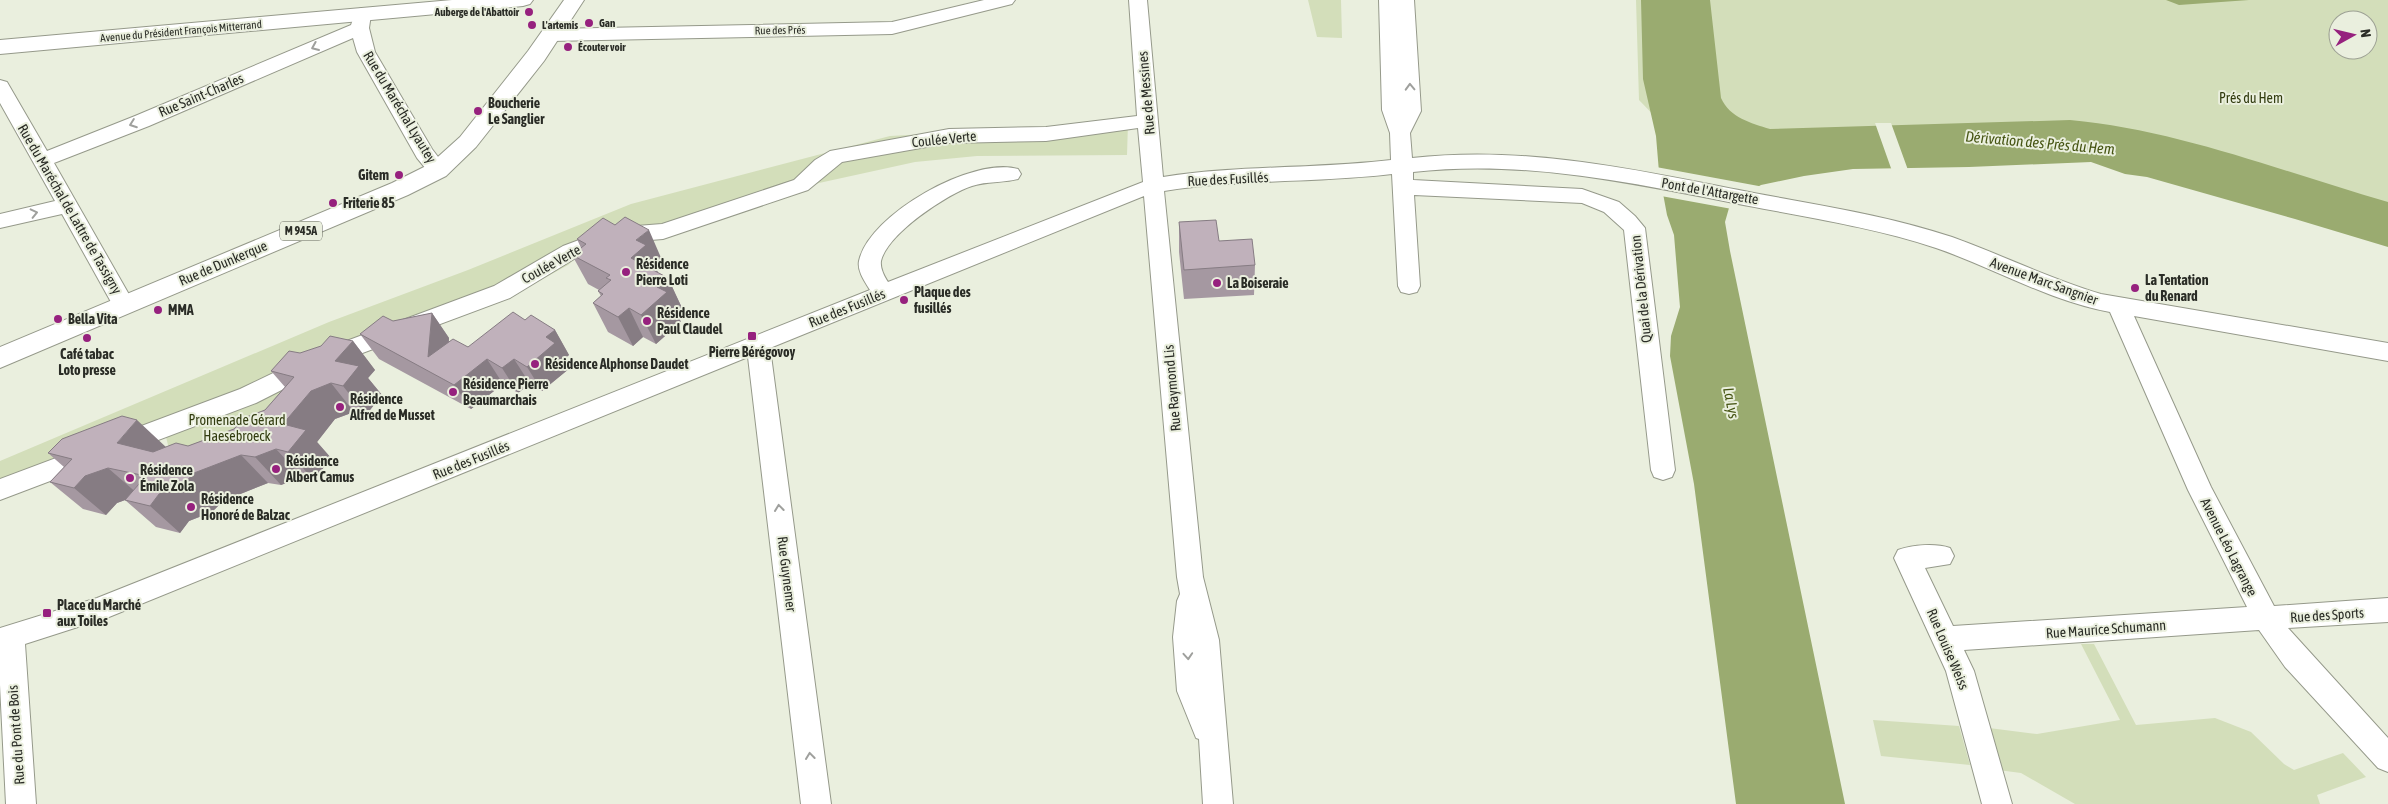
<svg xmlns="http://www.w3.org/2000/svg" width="2388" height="804" viewBox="0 0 2388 804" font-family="'Asap Condensed',sans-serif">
  <rect width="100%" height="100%" fill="#eaefde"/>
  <path fill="#d3deba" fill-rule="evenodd" d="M1308 0H1341L1342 38 1317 37Z
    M1636 0H2388V241L2090 160 1665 127 1639 100ZM2338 20H2368V50H2338Z
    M1128 123 1127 155 977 156 915 162 819 183 577 257 568 265 530 286 291 382 294 409 170 453 165 433 0 499V461L329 322 468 270 631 204 890 136Z
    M2081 644H2094L2136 725 2215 718 2251 732 2284 764 2294 770 2343 753 2366 777 2317 795 2320 804H2075L2021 773 1998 770 1989 728 2037 734 2120 720Z
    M1873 720 1959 726 1970 765 1881 756Z"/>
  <path fill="#9aab70" d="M1641 0H1710L1721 98C1730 118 1751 123 1770 129L2070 120C2179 130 2283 172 2388 202V247L2295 219 2147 177 2125 174 2091 162 1969 167 1853 169 1804 176 1761 185 1740 197 1729 208 1725 222 1730 251 1845 804H1736L1694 484 1670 356 1671 336 1680 307 1674 235 1667 215 1659 172 1656 136 1643 79Z
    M2166 0H2249L2179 5Z"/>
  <path fill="#eaefde" d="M1875 123H1891L1908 170 1892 171Z
    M1656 167 1764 187 1747 195 1732 209 1661 196Z"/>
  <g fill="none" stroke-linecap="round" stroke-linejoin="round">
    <defs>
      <path id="minor" d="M984 0H1015L1012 4 892 34 551 41 544 39 542 35 544 31 551 29 892 22Z
        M1129 0H1147L1163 177C1238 165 1315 169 1391 160L1390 133 1382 110 1379 0H1414L1421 111 1410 133 1412 158C1527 145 1637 170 1749 192 1817 205 1886 215 1952 237 2002 255 2050 279 2101 294L2388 343V361L2134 316 2211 487 2274 606 2388 598V622L2288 628 2388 738V772L2378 768 2285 667 2259 630 1964 650 1974 671 2012 804H1982L1946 671 1894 558 1898 550C1913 545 1935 543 1950 548L1954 556 1950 564 1925 568 1953 626 2247 607 2188 490 2110 312C2049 301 1994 268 1936 248 1876 228 1812 218 1749 206 1638 184 1526 159 1413 172V180L1582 189 1619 202 1635 216 1645 228 1675 470 1672 477 1663 480 1654 477 1651 470 1624 230 1604 212 1582 203 1414 195 1420 286 1417 292 1409 294 1401 292 1398 286 1392 174C1316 183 1239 179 1164 191L1203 577 1219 640 1233 804H1203L1199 739 1196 738 1177 691 1173 637 1177 601 1180 594 1177 577 1144 196 770 348 831 804H801L748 357 109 617 25 644 36 804H6L0 685V628L97 598 870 290C865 282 857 271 859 261 869 214 973 156 1018 169L1021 174 1018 179C1003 183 987 181 972 186 947 194 887 234 881 261 880 268 884 276 888 282L1143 182 1138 128 1046 141 949 143 842 162 808 190 663 239 613 243 579 256 510 298 333 364 256 403 0 500V479L240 389 317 352 494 286 563 246 611 228 662 224 794 180 815 160 830 151 949 129 1046 127 1137 116Z
        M362 8 368 10 371 14 369 28 375 52 432 149 448 170 445 175 438 177 431 175 417 158 357 52 353 38 149 126 54 163 135 305 132 311 124 313 116 311 62 214 0 228V214L55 201 0 103V80L7 82 47 151 135 116 351 25 356 10Z"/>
      <path id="major" d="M452 0H533L530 4 523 6 0 54V40Z
        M564 0H584L544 61 476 147 446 176 408 195 0 368V347L392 183 430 164 460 137 528 51Z"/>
    </defs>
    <use href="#minor" stroke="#95998a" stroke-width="2"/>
    <use href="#major" stroke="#95998a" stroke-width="2"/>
    <use href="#minor" fill="#fff" fill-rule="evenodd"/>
    <use href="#major" fill="#fff" fill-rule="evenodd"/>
  </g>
  <path fill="#a598a1" d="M1179 222 1219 241 1255 265 1254 295 1184 299 1179 252Z
    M577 239 662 260 655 266 658 273 668 278 682 308 676 312 681 322 656 344 643 337 633 346 608 332 593 303 601 296 598 291 599 290 588 284 572 255 581 248Z
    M432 313 449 338V342L468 347 525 320 555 330 569 355 564 359 570 368 542 391 530 384 518 393 503 384 471 409 379 359 360 334 393 321Z
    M353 341 375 370 368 378 382 395 366 415 354 412 335 419 317 442 331 458 314 480 302 477 281 485 268 483 223 501 212 512 189 521 180 533 156 527 125 500 117 503 106 515 83 509 50 482 64 467 48 453 188 446 234 429 265 410 285 387 271 371 300 353Z"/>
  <path fill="#867c83" d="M649 230 662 260 655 266 659 275 631 258 636 240Z
    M668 278 682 308 676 312 681 322 656 344 641 315 657 287Z
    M629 308 643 337 633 346 618 317Z
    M432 313 449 338 445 380 428 357Z
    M555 330 569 355 564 359 570 368 542 391 527 367 546 337Z
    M353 341 375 370 368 378 382 395 366 415 343 386 335 361Z
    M487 359 503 384 471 409 454 385Z
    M514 359 530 384 518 393 502 368Z
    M331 383 354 412 335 419 317 442 331 458 314 480 288 452 283 424 311 391Z
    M137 420 167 448 147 471 117 443Z
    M276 449 302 477 281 485 255 457Z
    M241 455 268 483 223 501 212 512 189 521 180 533 150 506 159 494 194 473Z
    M108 468 139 495 117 503 106 515 74 488 85 476Z"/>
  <path fill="#c0b1bb" stroke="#867c83" d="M625 217 649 230 636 240 646 245 631 258 668 278 657 287 667 292 641 315 629 308 618 317 593 303 603 294 598 291 611 280 606 278 610 275 572 255 586 244 577 239 603 218 615 225Z
    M1216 220 1219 241 1252 239 1255 265 1184 270 1179 222Z
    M513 312 525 320 531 315 555 330 546 337 555 343 527 367 514 359 502 368 487 359 454 385 360 334 383 316 393 321 432 313 428 357 453 339 468 347Z
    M330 336 353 341 335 361 359 366 343 386 331 383 311 391 283 424 306 430 288 452 276 449 255 457 241 455 194 473 183 485 159 494 150 506 125 500 146 476 108 468 85 476 74 488 50 482 72 459 48 453 62 439 122 416 137 420 117 443 153 452 176 443 188 446 234 429 244 418 265 410 294 377 271 371 289 351 300 353 321 346Z"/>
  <defs><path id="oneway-chevron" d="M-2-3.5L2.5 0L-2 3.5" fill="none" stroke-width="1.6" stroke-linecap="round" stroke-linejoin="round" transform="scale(1.25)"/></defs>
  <g stroke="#9fa09d">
    <use href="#oneway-chevron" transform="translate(315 47) rotate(157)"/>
    <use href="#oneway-chevron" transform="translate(1410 87) rotate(-92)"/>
    <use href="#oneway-chevron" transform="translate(133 124) rotate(160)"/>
    <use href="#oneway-chevron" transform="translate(34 213) rotate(-13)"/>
    <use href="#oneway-chevron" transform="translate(779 508) rotate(-97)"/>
    <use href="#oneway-chevron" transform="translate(1188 656) rotate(86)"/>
    <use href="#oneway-chevron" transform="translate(810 756) rotate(-97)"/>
  </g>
  <g fill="#96217e" stroke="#eaefde" stroke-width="2">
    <circle cx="529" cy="12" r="5"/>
    <circle cx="589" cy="23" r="5"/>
    <circle cx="532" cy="25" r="5"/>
    <circle cx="568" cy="47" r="5"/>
    <circle cx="478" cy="111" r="5"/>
    <circle cx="399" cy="175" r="5"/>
    <circle cx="333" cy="203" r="5"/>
    <circle cx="626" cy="272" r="5"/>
    <circle cx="1217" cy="283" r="5"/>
    <circle cx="2135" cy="288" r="5"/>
    <circle cx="904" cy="300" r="5"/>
    <circle cx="158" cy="310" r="5"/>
    <circle cx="58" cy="319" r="5"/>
    <circle cx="647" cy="321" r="5"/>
    <rect x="747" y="331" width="10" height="10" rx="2.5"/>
    <circle cx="87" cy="338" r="5"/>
    <circle cx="535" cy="364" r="5"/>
    <circle cx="453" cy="392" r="5"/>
    <circle cx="340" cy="407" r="5"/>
    <circle cx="276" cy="469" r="5"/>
    <circle cx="130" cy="478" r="5"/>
    <circle cx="191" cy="507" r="5"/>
    <rect x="42" y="608" width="10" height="10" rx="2.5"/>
  </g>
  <g text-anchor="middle" stroke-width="4" stroke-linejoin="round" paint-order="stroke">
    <g font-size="11" font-weight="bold" fill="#2a2c26" stroke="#eaefde" text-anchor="start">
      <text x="519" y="16" text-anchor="end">Auberge de l'Abattoir</text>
      <text x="599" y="27">Gan</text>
      <text x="542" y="29">L'artemis</text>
      <text x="578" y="51">Écouter voir</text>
    </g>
    <g font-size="11" fill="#2a2c26" stroke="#eaefde">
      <text transform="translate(780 30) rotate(-1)" y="4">Rue des Prés</text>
      <text transform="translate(181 31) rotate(-5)" y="4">Avenue du Président François Mitterrand</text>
    </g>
    <rect fill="#eaefde" stroke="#64665d" stroke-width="1" x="280" y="221.5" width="42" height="19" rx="4"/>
    <g font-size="12" font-weight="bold" fill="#2a2c26">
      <text x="301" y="235">M 945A</text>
    </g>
    <g font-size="14" fill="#2a2c26" stroke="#eaefde">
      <text transform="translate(1146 93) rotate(-95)" y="5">Rue de Messines</text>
      <text transform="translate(201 95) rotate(-23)" y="5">Rue Saint-Charles</text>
      <text transform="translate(400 107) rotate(59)" y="5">Rue du Maréchal Lyautey</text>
      <text transform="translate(944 139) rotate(-6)" y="5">Coulée Verte</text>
      <text transform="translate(1228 179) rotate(-3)" y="5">Rue des Fusillés</text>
      <text transform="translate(1710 191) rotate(10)" y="5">Pont de l'Attargette</text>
      <text transform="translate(70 209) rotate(60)" y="5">Rue du Maréchal de Lattre de Tassigny</text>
      <text transform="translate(223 263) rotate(-23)" y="5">Rue de Dunkerque</text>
      <text transform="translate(551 264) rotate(-29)" y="5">Coulée Verte</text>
      <text transform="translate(2044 281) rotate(20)" y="5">Avenue Marc Sangnier</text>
      <text transform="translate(1641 289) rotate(-96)" y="5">Quai de la Dérivation</text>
      <text transform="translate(847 308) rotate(-22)" y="5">Rue des Fusillés</text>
      <text transform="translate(1172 388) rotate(-95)" y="5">Rue Raymond Lis</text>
      <text transform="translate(471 460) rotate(-22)" y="5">Rue des Fusillés</text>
      <text transform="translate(2229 547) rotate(63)" y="5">Avenue Léo Lagrange</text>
      <text transform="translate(787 574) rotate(83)" y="5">Rue Guynemer</text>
      <text transform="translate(2327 615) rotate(-4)" y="5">Rue des Sports</text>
      <text transform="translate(2106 629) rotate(-4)" y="5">Rue Maurice Schumann</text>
      <text transform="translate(1948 649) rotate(67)" y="5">Rue Louise Weiss</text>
      <text transform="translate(16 735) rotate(-94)" y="5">Rue du Pont de Bois</text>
    </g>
    <g font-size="14" fill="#323c10" stroke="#eaefde">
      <text x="2251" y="103">Prés du Hem</text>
      <text x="237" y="425">Promenade Gérard<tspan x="237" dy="16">Haesebroeck</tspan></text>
    </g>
    <g font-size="14" font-weight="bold" fill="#2a2c26" stroke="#eaefde" text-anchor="start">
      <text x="488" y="108">Boucherie<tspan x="488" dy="16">Le Sanglier</tspan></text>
      <text x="389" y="180" text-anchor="end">Gitem</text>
      <text x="343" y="208">Friterie 85</text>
      <text x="636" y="269">Résidence<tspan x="636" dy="16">Pierre Loti</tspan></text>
      <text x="2145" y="285">La Tentation<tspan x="2145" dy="16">du Renard</tspan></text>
      <text x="1227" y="288">La Boiseraie</text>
      <text x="914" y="297">Plaque des<tspan x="914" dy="16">fusillés</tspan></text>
      <text x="168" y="315">MMA</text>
      <text x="657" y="318">Résidence<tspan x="657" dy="16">Paul Claudel</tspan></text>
      <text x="68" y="324">Bella Vita</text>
      <text x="752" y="357" text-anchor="middle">Pierre Bérégovoy</text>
      <text x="87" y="359" text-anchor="middle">Café tabac<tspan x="87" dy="16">Loto presse</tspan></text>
      <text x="545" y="369">Résidence Alphonse Daudet</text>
      <text x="463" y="389">Résidence Pierre<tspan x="463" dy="16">Beaumarchais</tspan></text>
      <text x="350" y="404">Résidence<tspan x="350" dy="16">Alfred de Musset</tspan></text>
      <text x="286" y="466">Résidence<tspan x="286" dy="16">Albert Camus</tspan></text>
      <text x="140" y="475">Résidence<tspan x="140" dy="16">Émile Zola</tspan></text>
      <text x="201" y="504">Résidence<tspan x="201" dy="16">Honoré de Balzac</tspan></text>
      <text x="57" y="610">Place du Marché<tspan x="57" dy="16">aux Toiles</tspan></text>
    </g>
    <g font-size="15" font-style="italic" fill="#455412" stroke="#eaefde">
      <text transform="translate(2040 143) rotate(5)" y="5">Dérivation des Prés du Hem</text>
      <text transform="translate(1731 403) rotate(79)" y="5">La Lys</text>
    </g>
  </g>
  <g transform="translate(2353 35) rotate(82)"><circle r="24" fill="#eaefde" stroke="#9da194"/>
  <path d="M0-4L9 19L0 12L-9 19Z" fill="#96217e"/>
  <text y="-8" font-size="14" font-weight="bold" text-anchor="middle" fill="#2a2c26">N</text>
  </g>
</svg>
